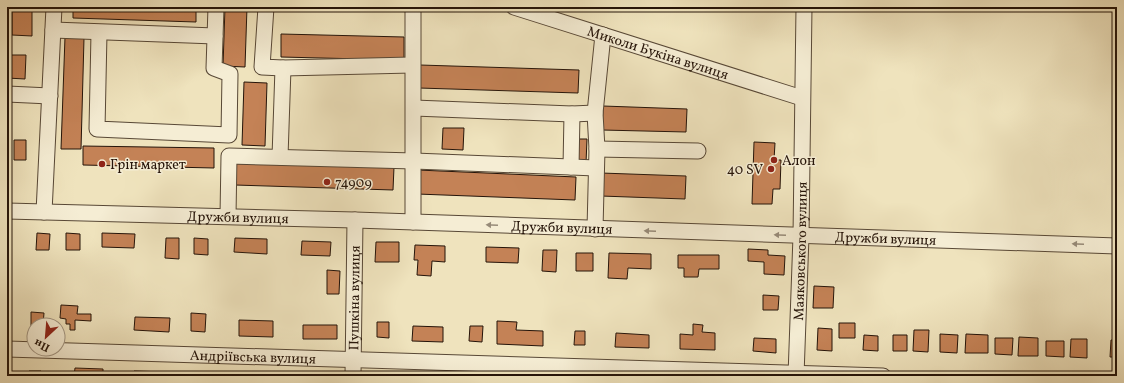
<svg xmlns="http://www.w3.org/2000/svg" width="1124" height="383" viewBox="0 0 1124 383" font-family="Vollkorn,serif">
  <rect width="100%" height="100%" fill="#efe3bd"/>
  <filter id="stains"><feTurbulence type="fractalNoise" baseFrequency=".005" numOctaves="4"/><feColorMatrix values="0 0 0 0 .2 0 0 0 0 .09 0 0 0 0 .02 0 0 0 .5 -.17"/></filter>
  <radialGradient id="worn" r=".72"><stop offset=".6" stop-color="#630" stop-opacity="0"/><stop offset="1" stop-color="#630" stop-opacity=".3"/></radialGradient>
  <path fill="#c48256" stroke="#251409" d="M12 7H32V36L12 35Z
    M73 7H196V22L73 18Z
    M225 7H247L245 67 223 66Z
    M281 34 404 37V60L281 57Z
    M65 37 84 38 81 149H61Z
    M7 55H26L25 79 7 78Z
    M420 65 579 70 578 93 419 88Z
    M244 82 267 83 265 146 242 145Z
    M603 106 687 109 686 132 602 130Z
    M443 128H464L463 150 442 149Z
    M577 139H587L586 163 576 162Z
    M14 140H26V160H14Z
    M754 142 775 143 774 160H781L780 189H773L772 204H752Z
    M83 146 214 148V168L83 165Z
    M236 162 394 167 393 190 235 185Z
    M418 170 576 177 575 200 417 194Z
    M601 173 686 176 685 199 601 196Z
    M7 231H10L9 251H7Z
    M37 233 50 234 49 250H36Z
    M66 233 80 234V250H66Z
    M102 233 135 234 134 248 102 247Z
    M166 238H179V259L165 258Z
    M194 238 208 239V255L194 254Z
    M235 238 267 239V254L234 252Z
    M302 241 331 242 330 256 301 255Z
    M376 242H399V262H375Z
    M415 245 445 246V262L432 261 431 276 417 275 418 260H414Z
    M486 247 519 248 518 263 486 262Z
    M748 249 768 250V255L785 256 784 275 764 274V262L748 261Z
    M543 250H557L556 272 542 271Z
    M576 253H593V271H576Z
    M609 253 651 254V269L628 268 627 279 608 278Z
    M678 255H719V269H699L698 277H684V268H678Z
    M327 270 340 271 339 294H327Z
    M814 286 834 287 833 308H813Z
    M763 295 779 296 778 310H763Z
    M61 305 78 306 77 314H91V321L75 320V330H70V324H66V319L60 318Z
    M7 312H11L10 327 7 326Z
    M31 312 44 313 43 325H34V329L31 328Z
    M191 313 206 314 205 332 191 331Z
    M135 317 170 318 169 332 134 330Z
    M239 320 273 321V337L239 336Z
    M497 321 517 322 516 330 543 331V346L497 344Z
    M377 322H389V338L377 337Z
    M839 323H855V338H839Z
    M693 324 703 325 702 332 715 333V350L680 349V334L693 335Z
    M303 325H337V339H303Z
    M413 326 443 327V342L412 341Z
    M470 326H483L482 342 469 341Z
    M818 328 832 329V351L817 350Z
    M914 330H929L928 352 913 351Z
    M575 331H585V345H574Z
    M616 333 649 335V348L615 347Z
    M940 334 958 335 957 353 940 352Z
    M966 334 988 335V353H965Z
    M864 335 878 336V351L863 350Z
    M893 335H907V351H893Z
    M1019 337 1038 338V356H1018Z
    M754 338 776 339V353L753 351Z
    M995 338H1013L1012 355 995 354Z
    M1071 339H1087V358L1070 357Z
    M1111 340H1117V357H1110Z
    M1046 341H1064V357L1046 356Z
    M75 368 103 369V376H74Z
    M29 371H41V376H28Z
    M134 371 167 372V376H134Z"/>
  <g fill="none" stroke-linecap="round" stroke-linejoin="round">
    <defs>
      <g id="minor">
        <path d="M266 7 262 67 283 68 412 65"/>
        <path d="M413 7V222"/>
        <path id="s1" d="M514 7 802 98"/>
        <path d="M53 30 215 36"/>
        <path d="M99 33 97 129 229 135 230 74 214 68 216 7"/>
        <path d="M7 94 50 96"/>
        <path d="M414 108 572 114 595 113"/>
        <path d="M597 149 698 151"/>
        <path d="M280 157 283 68"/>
        <path d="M571 167 572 114"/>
        <path id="s2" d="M7 211 355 220 1117 246"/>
        <path d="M44 212 54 7"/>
        <path d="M228 216 229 156 414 161 596 168"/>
        <path d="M595 229 597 149 595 113 603 35"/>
        <path id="s3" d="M7 349 883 376"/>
        <path id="s4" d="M353 376 355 220"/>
        <path id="s5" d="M796 376 801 236 804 7"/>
      </g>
    </defs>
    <use href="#minor" stroke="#584836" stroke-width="17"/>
    <use href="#minor" stroke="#f5edd4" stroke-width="15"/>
  </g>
  <defs><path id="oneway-solid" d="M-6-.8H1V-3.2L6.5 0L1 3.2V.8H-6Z"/></defs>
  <g fill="#978b79">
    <use href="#oneway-solid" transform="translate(492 225) rotate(-178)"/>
    <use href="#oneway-solid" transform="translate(650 231) rotate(-178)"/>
    <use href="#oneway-solid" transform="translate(780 235) rotate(-178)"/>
    <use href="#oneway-solid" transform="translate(1078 244) rotate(-178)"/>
  </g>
  <g fill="#8f2418" stroke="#f5edd4" stroke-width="1.5">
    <circle cx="774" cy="160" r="4"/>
    <circle cx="102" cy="164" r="4"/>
    <circle cx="771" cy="169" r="4"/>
    <circle cx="327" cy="182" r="4"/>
  </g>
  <g text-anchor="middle" stroke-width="3" stroke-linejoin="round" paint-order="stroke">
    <g font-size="14" fill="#251409" stroke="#f5edd4">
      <text dy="5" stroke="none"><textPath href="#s1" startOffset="151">Миколи Букіна вулиця</textPath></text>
      <text dy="5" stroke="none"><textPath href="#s2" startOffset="231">Дружби вулиця</textPath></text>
      <text dy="5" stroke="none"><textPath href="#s2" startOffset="555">Дружби вулиця</textPath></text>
      <text dy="5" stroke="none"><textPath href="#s2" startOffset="879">Дружби вулиця</textPath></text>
      <text dy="5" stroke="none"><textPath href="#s5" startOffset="125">Маяковського вулиця</textPath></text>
      <text dy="5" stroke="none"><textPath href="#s4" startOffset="78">Пушкіна вулиця</textPath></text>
      <text dy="5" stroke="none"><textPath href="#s3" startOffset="246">Андріївська вулиця</textPath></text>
    </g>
    <g font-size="14" fill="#251409" stroke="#f5edd4" text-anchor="start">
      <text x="782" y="165">Алон</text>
      <text x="110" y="169">Грін маркет</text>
      <text x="763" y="174" text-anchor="end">40 SV</text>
      <text x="335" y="187">74909</text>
    </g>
  </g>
  <rect width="1124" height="383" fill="none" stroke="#efe3bd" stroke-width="24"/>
  <rect x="8" y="8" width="1108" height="367" fill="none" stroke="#251409" stroke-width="2"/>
  <rect x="12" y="12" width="1100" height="359" fill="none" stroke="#251409"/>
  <g transform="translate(46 337) rotate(206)"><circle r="19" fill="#f5edd4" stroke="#a29683"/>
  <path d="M0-3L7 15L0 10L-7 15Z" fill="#8f2418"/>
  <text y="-6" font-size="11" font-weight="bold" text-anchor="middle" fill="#251409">Пн</text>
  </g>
  <rect width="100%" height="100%" filter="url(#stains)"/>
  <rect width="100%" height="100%" fill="url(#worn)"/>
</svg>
